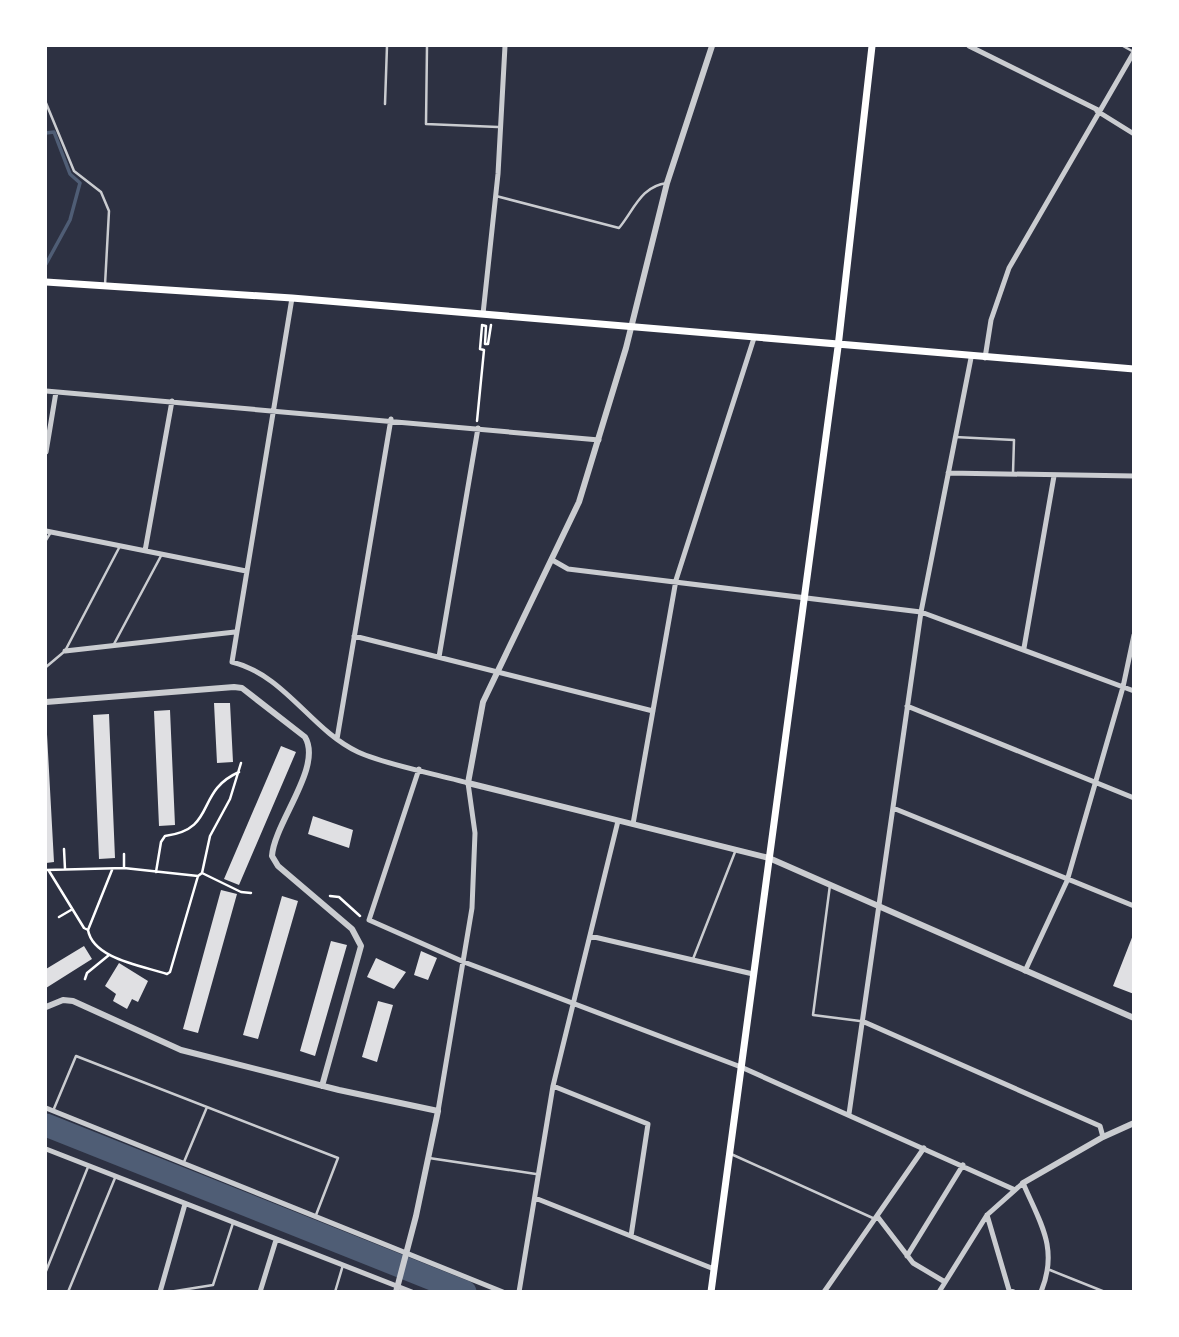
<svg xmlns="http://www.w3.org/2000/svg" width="1179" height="1337" viewBox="0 0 1179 1337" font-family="Raleway,sans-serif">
  <rect width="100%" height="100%" fill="#2d3142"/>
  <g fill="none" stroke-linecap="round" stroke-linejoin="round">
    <path stroke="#4f5d75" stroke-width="3.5" d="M46 133 54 132 70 174 80 183 70 220 46 264"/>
    <path stroke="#4f5d75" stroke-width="23" d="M46 1125 465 1292"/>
  </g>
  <path fill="#e0e0e3" d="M214 703H230L233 762 217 763Z
    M170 710 175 825 159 826 154 711Z
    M109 714 115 858 99 859 93 715Z
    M46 716 54 862 46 863Z
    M281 746 296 752 239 885 224 879Z
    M313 816 353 830 349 848 308 834Z
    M221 890 237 894 198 1033 183 1029Z
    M282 896 298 901 258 1039 243 1035Z
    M1133 935H1134V994L1113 986Z
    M331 941 347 945 315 1056 300 1051Z
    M84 946 92 959 46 988V969Z
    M421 951 437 958 428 980 414 975Z
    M376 958 406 972 394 989 367 977Z
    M119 963 148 981 138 1002 132 999 127 1009 113 1001 116 994 105 986Z
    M378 1001 393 1005 377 1062 362 1057Z"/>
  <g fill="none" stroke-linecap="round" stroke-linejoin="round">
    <path stroke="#fff" stroke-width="2.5" d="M482 325 486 326 485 344H488L491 325
      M477 421 484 350 480 349 482 326
      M64 849 65 869
      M124 854V868
      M46 870 124 868 198 876
      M112 870 88 930C93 959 143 966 167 974L170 972 198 876 202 873 210 836 230 799 241 763
      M49 871 84 928 88 930
      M156 872 161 842 165 836C218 829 194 792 239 772
      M202 873 241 892 251 893
      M330 896 339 897 360 916
      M59 917 71 910
      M85 979 87 973 109 955"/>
    <path stroke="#caccd0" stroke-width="2.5" d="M427 46 426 124 498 127
      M1123 46 1132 51
      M46 103 74 171 101 192 109 211 105 285
      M385 104 387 46
      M496 196 619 228C634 210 641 186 667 183
      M955 437 1014 440 1013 473
      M46 540 51 532
      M114 644 162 554
      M46 667 65 651 120 546
      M830 885 813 1015 860 1021
      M693 959 735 852
      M53 1111 76 1056 338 1158 316 1215
      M731 1154 875 1219
      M429 1158 536 1174
      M184 1162 207 1107
      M1050 1270 1105 1292
      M46 1271 88 1167
      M68 1292 115 1178
      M169 1292 213 1285 233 1223
      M335 1292 343 1265"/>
    <path stroke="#caccd0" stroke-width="5" d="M969 46 1098 110
      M1097 111 1134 134
      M292 298 232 662C285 675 311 730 358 752 386 765 437 774 468 783L475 833 472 908 438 1111
      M483 314 498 174 505 46
      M985 358 991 320 1009 268 1134 52
      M46 391 599 440
      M46 452 56 392
      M948 473 1134 476
      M46 531 246 571
      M145 551 172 401
      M554 561 568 569 921 612 1134 691
      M354 636 653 711
      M1024 648 1054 476
      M65 651 235 632
      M439 657 478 428
      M907 706 1134 798
      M337 739 391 419
      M419 769 369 920 464 962 741 1067 1013 1189
      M893 808 1134 906
      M633 824 676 580 754 338
      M590 936 753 974
      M1025 971 1067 881 1123 687 1134 635
      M862 1021 1100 1126 1103 1137
      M553 1086 648 1124 631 1236
      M46 1108 503 1292
      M849 1114 921 612 971 358
      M46 1149 412 1292
      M535 1198 714 1269
      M987 1215 1009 1290 1014 1292
      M877 1216 913 1263 945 1282
      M907 1256 963 1165
      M160 1292 185 1204
      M260 1292 276 1240
      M519 1292 553 1086 618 821
      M824 1292 924 1148
      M939 1292 987 1215 1023 1183C1040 1223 1059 1248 1041 1292"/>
    <path stroke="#caccd0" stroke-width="6" d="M712 46 667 183 626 348 579 502 483 702 468 783 769 858 1134 1018
      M46 702 234 687 242 688 305 737C323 767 274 823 272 856L278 866 352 929 361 946 322 1086
      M46 1007 63 1000 73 1001 181 1050 339 1090 438 1111 416 1216 396 1292
      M1023 1183 1103 1137 1134 1123"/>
    <path stroke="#fff" stroke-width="7" d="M46 282 292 298 1134 369
      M711 1292 838 347 872 46"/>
  </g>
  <rect width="1179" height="1337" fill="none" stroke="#ffffff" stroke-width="94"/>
</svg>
